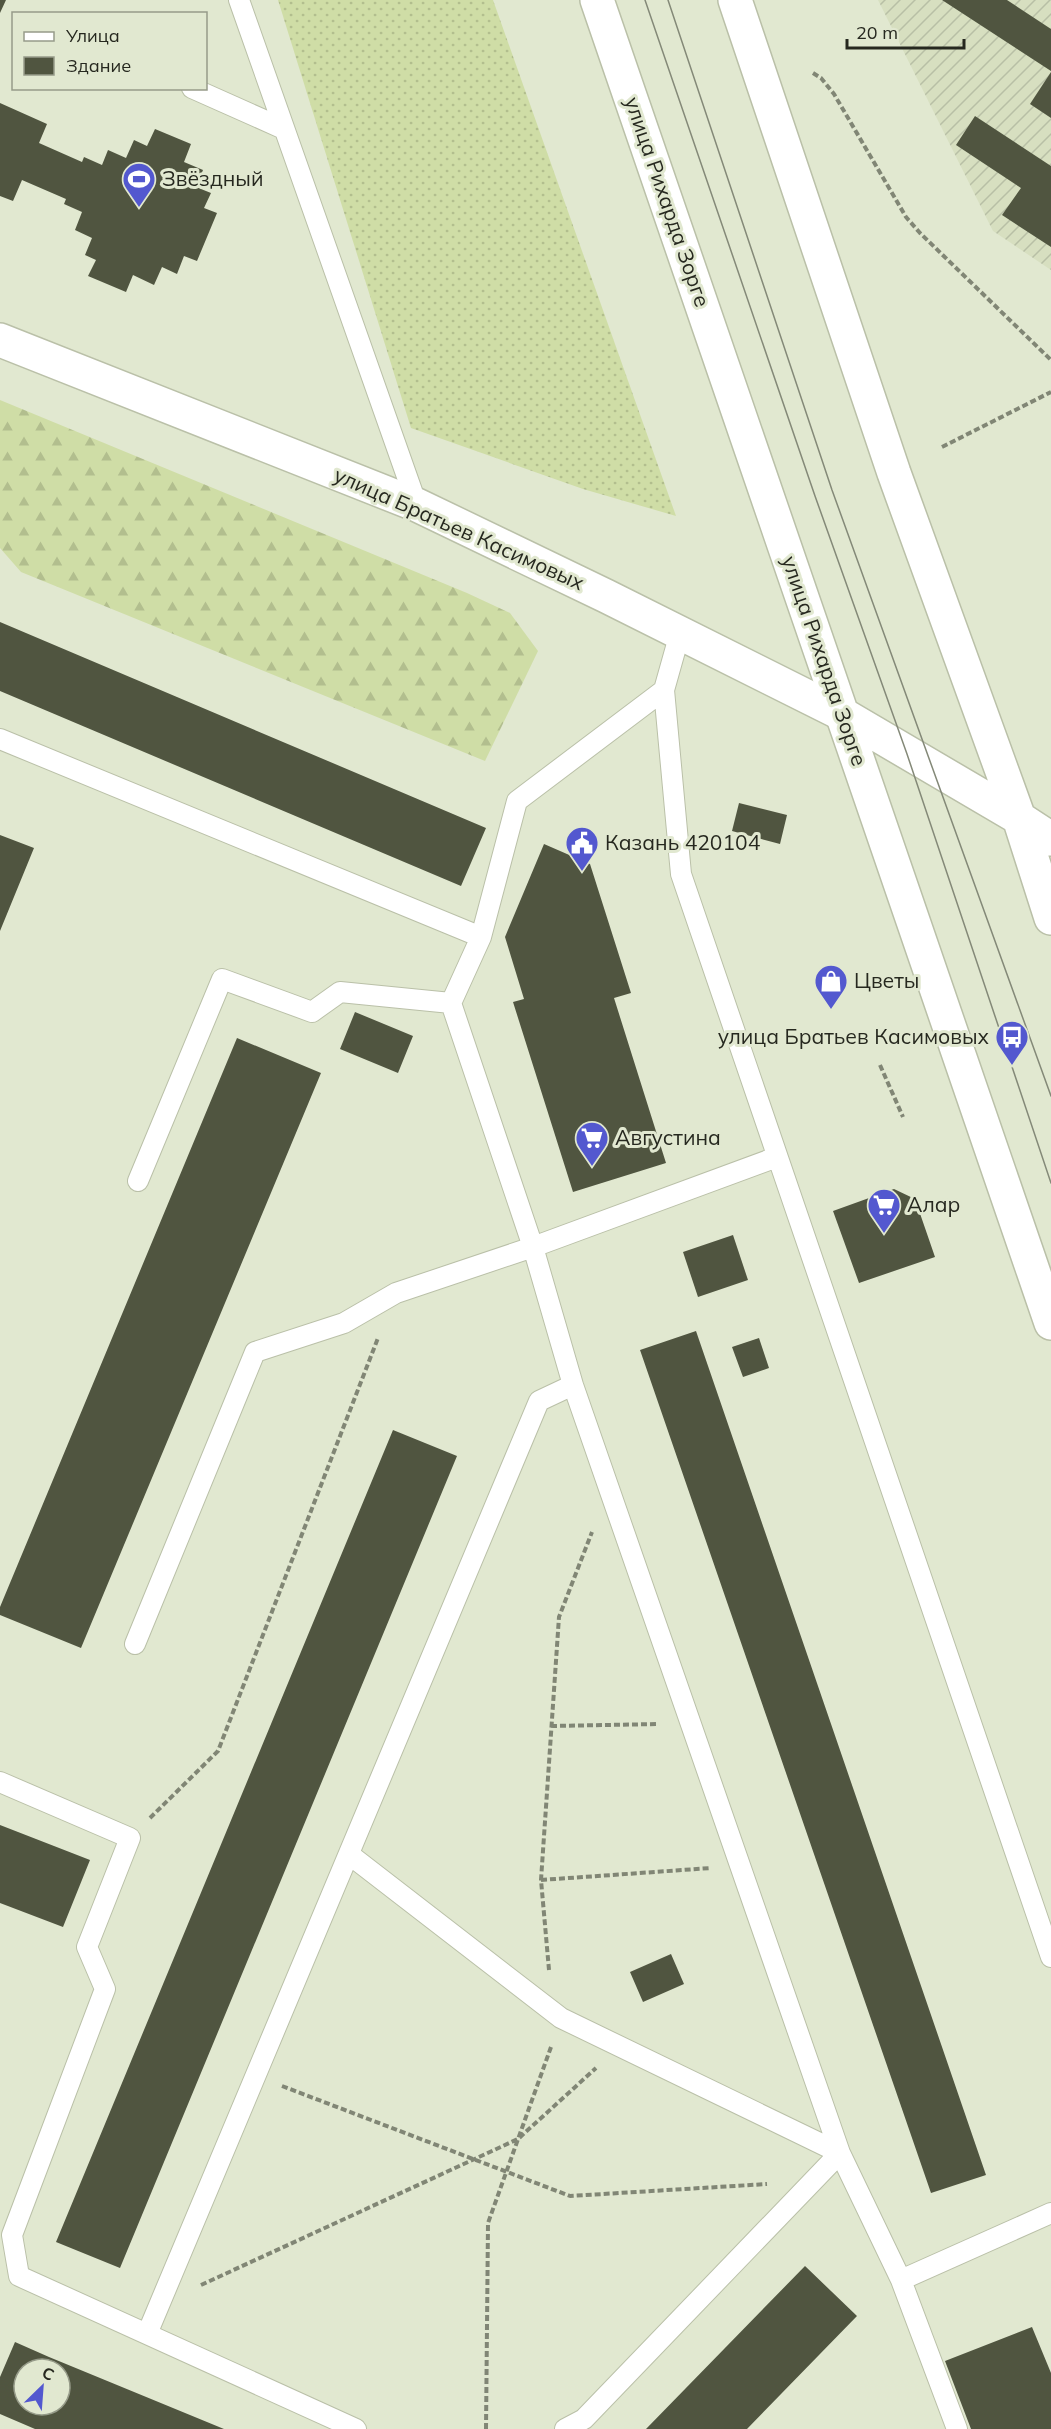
<svg xmlns="http://www.w3.org/2000/svg" width="1051" height="2429" viewBox="0 0 1051 2429" font-family="Mulish,sans-serif">
  <defs>
    <pattern id="industrial-furrows" width="10" height="10" patternUnits="userSpaceOnUse" patternTransform="scale(1.5)"><rect width="10" height="10" fill="#d7dfc0"/><path d="M-1 1l2-2M0 10L10 0M9 11l2-2" fill="none" stroke="#b8bfa5"/></pattern>
    <pattern id="grass-dots" width="8" height="8" patternUnits="userSpaceOnUse" patternTransform="scale(1.5)"><rect width="8" height="8" fill="#cfdda6"/><path d="M2 2h.1M6 6h.1" fill="none" stroke="#b2be8e" stroke-width="1.8" stroke-linecap="round"/></pattern>
    <pattern id="forest-firs" width="22" height="20" patternUnits="userSpaceOnUse" patternTransform="scale(1.5)"><rect width="22" height="20" fill="#cfdda6"/><path d="M5 1l3.5 6h-7zM16 11l3.5 6h-7z" fill="#b2be8e"/></pattern>
  </defs>
  <rect width="100%" height="100%" fill="#e1e8d0"/>
  <path fill="url(#industrial-furrows)" d="M878 0H1051V270L993 231Z"/>
  <path fill="url(#grass-dots)" d="M278 0H493L676 516 583 489 411 428Z"/>
  <path fill="url(#forest-firs)" d="M0 400 467 593 510 613 538 651 485 761 21 572 0 548Z"/>
  <path fill="#505540" fill-rule="evenodd" d="M0 0H6L0 13Z
    M942 0H1007L1051 29V71Z
    M1051 72V118L1030 104Z
    M0 103 47 124 39 143 82 162 84 157 102 165 108 150 126 158 134 140 147 146 155 129 191 144 184 162 203 170 196 187 211 193 204 208 217 213 197 261 184 256 177 274 162 267 154 285 133 275 126 292 88 276 96 260 85 255 92 238 75 230 82 212 64 204 66 199 22 180 13 201 0 196Z
    M975 116 1051 166V247L1002 215 1021 188 956 145Z
    M0 622 486 828 461 886 0 691Z
    M739 803 787 815 780 844 732 831Z
    M0 835 34 848 0 931Z
    M544 844 590 864 631 993 614 998 666 1163 573 1192 513 1002 524 999 505 937Z
    M355 1012 413 1036 398 1073 340 1049Z
    M237 1038 321 1073 81 1648 0 1615V1607Z
    M894 1189 915 1199 935 1257 859 1283 833 1211Z
    M733 1235 748 1280 698 1297 683 1252Z
    M696 1331 986 2175 931 2193 640 1350Z
    M759 1338 769 1368 743 1377 732 1347Z
    M393 1430 457 1456 120 2268 56 2242Z
    M0 1825 90 1860 63 1927 0 1903Z
    M671 1954 684 1984 643 2002 630 1972Z
    M805 2266 857 2316 747 2429H646Z
    M1032 2327 1051 2373V2429H971L945 2361Z
    M15 2342 49 2357 224 2429H35L0 2414V2377ZM24 2369H60V2405H24Z"/>
  <g fill="none" stroke-linecap="round" stroke-linejoin="round">
    <defs>
      <path id="lane" d="M239 0 417 505
        M192 88 284 129
        M680 633 664 690 681 874 1051 1957
        M0 739 481 937
        M138 1181 222 979 312 1012 340 992 451 1003
        M135 1644 255 1352 344 1323 396 1293 533 1247 777 1157
        M0 1782 130 1838 87 1947 105 1989 12 2235 19 2276 356 2429
        M350 1855 561 2018 840 2153 901 2280 1051 2213
        M901 2280 957 2429
        M147 2334 539 1401 573 1385
        M565 2429 584 2419 840 2153 573 1385 533 1247 451 1003 481 937 517 801 664 690"/>
      <path id="street" d="M0 340 417 505 606 596 842 714"/>
      <path id="secondary" d="M597 0 1051 1323
        M735 0 894 473 1019 818 1051 918
        M842 714 1019 818 1051 839"/>
    </defs>
    <use href="#lane" stroke="#bac0a8" stroke-width="22"/>
    <use href="#street" stroke="#bac0a8" stroke-width="36"/>
    <use href="#secondary" stroke="#bac0a8" stroke-width="36"/>
    <path stroke="#818675" stroke-width="4" stroke-dasharray="6 3" stroke-linecap="butt" d="M813 73 821 78 834 94 906 217 920 233 1051 360
      M942 447 1051 392
      M880 1065 903 1117
      M551 1726 659 1724
      M150 1818 218 1751 378 1338
      M541 1880 711 1868
      M549 1970 541 1880 559 1617 592 1532
      M282 2086 570 2196 767 2184
      M201 2285 518 2139 596 2068
      M486 2429 488 2223 551 2047"/>
    <use href="#lane" stroke="#fff" stroke-width="20"/>
    <use href="#street" stroke="#fff" stroke-width="33"/>
    <use href="#secondary" stroke="#fff" stroke-width="33"/>
    <path stroke="#848978" stroke-width="1.5" d="M645 0 815 496 907 754 1051 1183
      M668 0 832 490 1051 1096"/>
  </g>
  <defs>
    <symbol id="stadium-pin" viewBox="-11 -11 22 30"><path d="M0 17L-7.5 6A9.5 9.5 0 1 1 7.5 6Z" fill="#5358cf" stroke="#e1e8d0"/><path d="M0-5a6.5 5 0 1 0 0 10a6.5 5 0 1 0 0-10ZM-3.5-1.8h7v3.6h-7Z" fill="#fff"/></symbol>
    <symbol id="civic-pin" viewBox="-11 -11 22 30"><path d="M0 17L-7.5 6A9.5 9.5 0 1 1 7.5 6Z" fill="#5358cf" stroke="#e1e8d0"/><path d="M-.6-6.5H3V-4.5H.6V-3L4-1V1h2V6H-6V1h2V-1L-.6-3ZM-1.2 2.5V6h2.4V2.5Z" fill="#fff"/></symbol>
    <symbol id="shop-pin" viewBox="-11 -11 22 30"><path d="M0 17L-7.5 6A9.5 9.5 0 1 1 7.5 6Z" fill="#5358cf" stroke="#e1e8d0"/><path d="M-5-2.5h2.3a2.7 3.5 0 0 1 5.4 0H5L5.5 6h-11ZM-1.5-2.5h3a1.5 2.3 0 0 0-3 0Z" fill="#fff"/></symbol>
    <symbol id="bus-pin" viewBox="-11 -11 22 30"><path d="M0 17L-7.5 6A9.5 9.5 0 1 1 7.5 6Z" fill="#5358cf" stroke="#e1e8d0"/><path d="M-5-6H5V4H4V6H2V4H-2V6H-4V4H-5ZM-3.5-4V0h7V-4ZM-3.5 1.2v1.5H-2V1.2ZM2 1.2v1.5H3.5V1.2Z" fill="#fff"/></symbol>
    <symbol id="supermarket-pin" viewBox="-11 -11 22 30"><path d="M0 17L-7.5 6A9.5 9.5 0 1 1 7.5 6Z" fill="#5358cf" stroke="#e1e8d0"/><path d="M-6-5.5h2.5l.6 2H6L4.5 2H-2.5L-4.4-4H-6ZM-1.5 3.2a1.3 1.3 0 1 0 .1 0ZM3 3.2a1.3 1.3 0 1 0 .1 0Z" fill="#fff"/></symbol>
  </defs>
  <g fill-rule="evenodd">
    <use href="#stadium-pin" x="120" y="160" width="38" height="52"/>
    <use href="#civic-pin" x="563" y="824" width="38" height="52"/>
    <use href="#shop-pin" x="812" y="962" width="38" height="52"/>
    <use href="#bus-pin" x="993" y="1018" width="38" height="52"/>
    <use href="#supermarket-pin" x="573" y="1119" width="38" height="52"/>
    <use href="#supermarket-pin" x="865" y="1186" width="38" height="52"/>
  </g>
  <g text-anchor="middle" stroke-width="6" stroke-linejoin="round" paint-order="stroke">
    <g font-size="21" fill="#26281f" stroke="#e1e8d0" text-anchor="start">
      <text x="162" y="186">Звёздный</text>
      <text x="605" y="850">Казань 420104</text>
      <text x="854" y="988">Цветы</text>
      <text x="989" y="1044" text-anchor="end">улица Братьев Касимовых</text>
      <text x="615" y="1145">Августина</text>
      <text x="907" y="1212">Алар</text>
    </g>
    <g font-size="21" fill="#26281f" stroke="#e1e8d0">
      <text transform="translate(667 202) rotate(71)" y="7">улица Рихарда Зорге</text>
      <text transform="translate(459 529) rotate(24)" y="7">улица Братьев Касимовых</text>
      <text transform="translate(824 661) rotate(71)" y="7">улица Рихарда Зорге</text>
    </g>
  </g>
  <rect x="12" y="12" width="195" height="78" fill="#e1e8d0" stroke="#969b89" stroke-width="1.5"/>
  <rect x="24" y="32" width="30" height="9" fill="#ffffff" stroke="#969b89" stroke-width="1.5"/>
  <text x="66" y="42" font-size="18" fill="#26281f">Улица</text>
  <rect x="24" y="57" width="30" height="18" fill="#505540" stroke="#969b89" stroke-width="1.5"/>
  <text x="66" y="72" font-size="18" fill="#26281f">Здание</text>
  <g transform="translate(42 2387) rotate(25)"><circle r="28" fill="#e1e8d0" stroke="#969b89" stroke-width="1.5"/>
  <path d="M0-4.5L10 22L0 15L-10 22Z" fill="#5358cf"/>
  <text y="-9" font-size="16" font-weight="bold" text-anchor="middle" fill="#26281f">С</text>
  </g>
  <path d="M847 39v9h117v-9" fill="none" stroke="#26281f" stroke-width="3"/>
  <text x="856" y="39" font-size="18" fill="#26281f" stroke="#e1e8d0" stroke-width="4.5" paint-order="stroke">20 m</text>
</svg>
